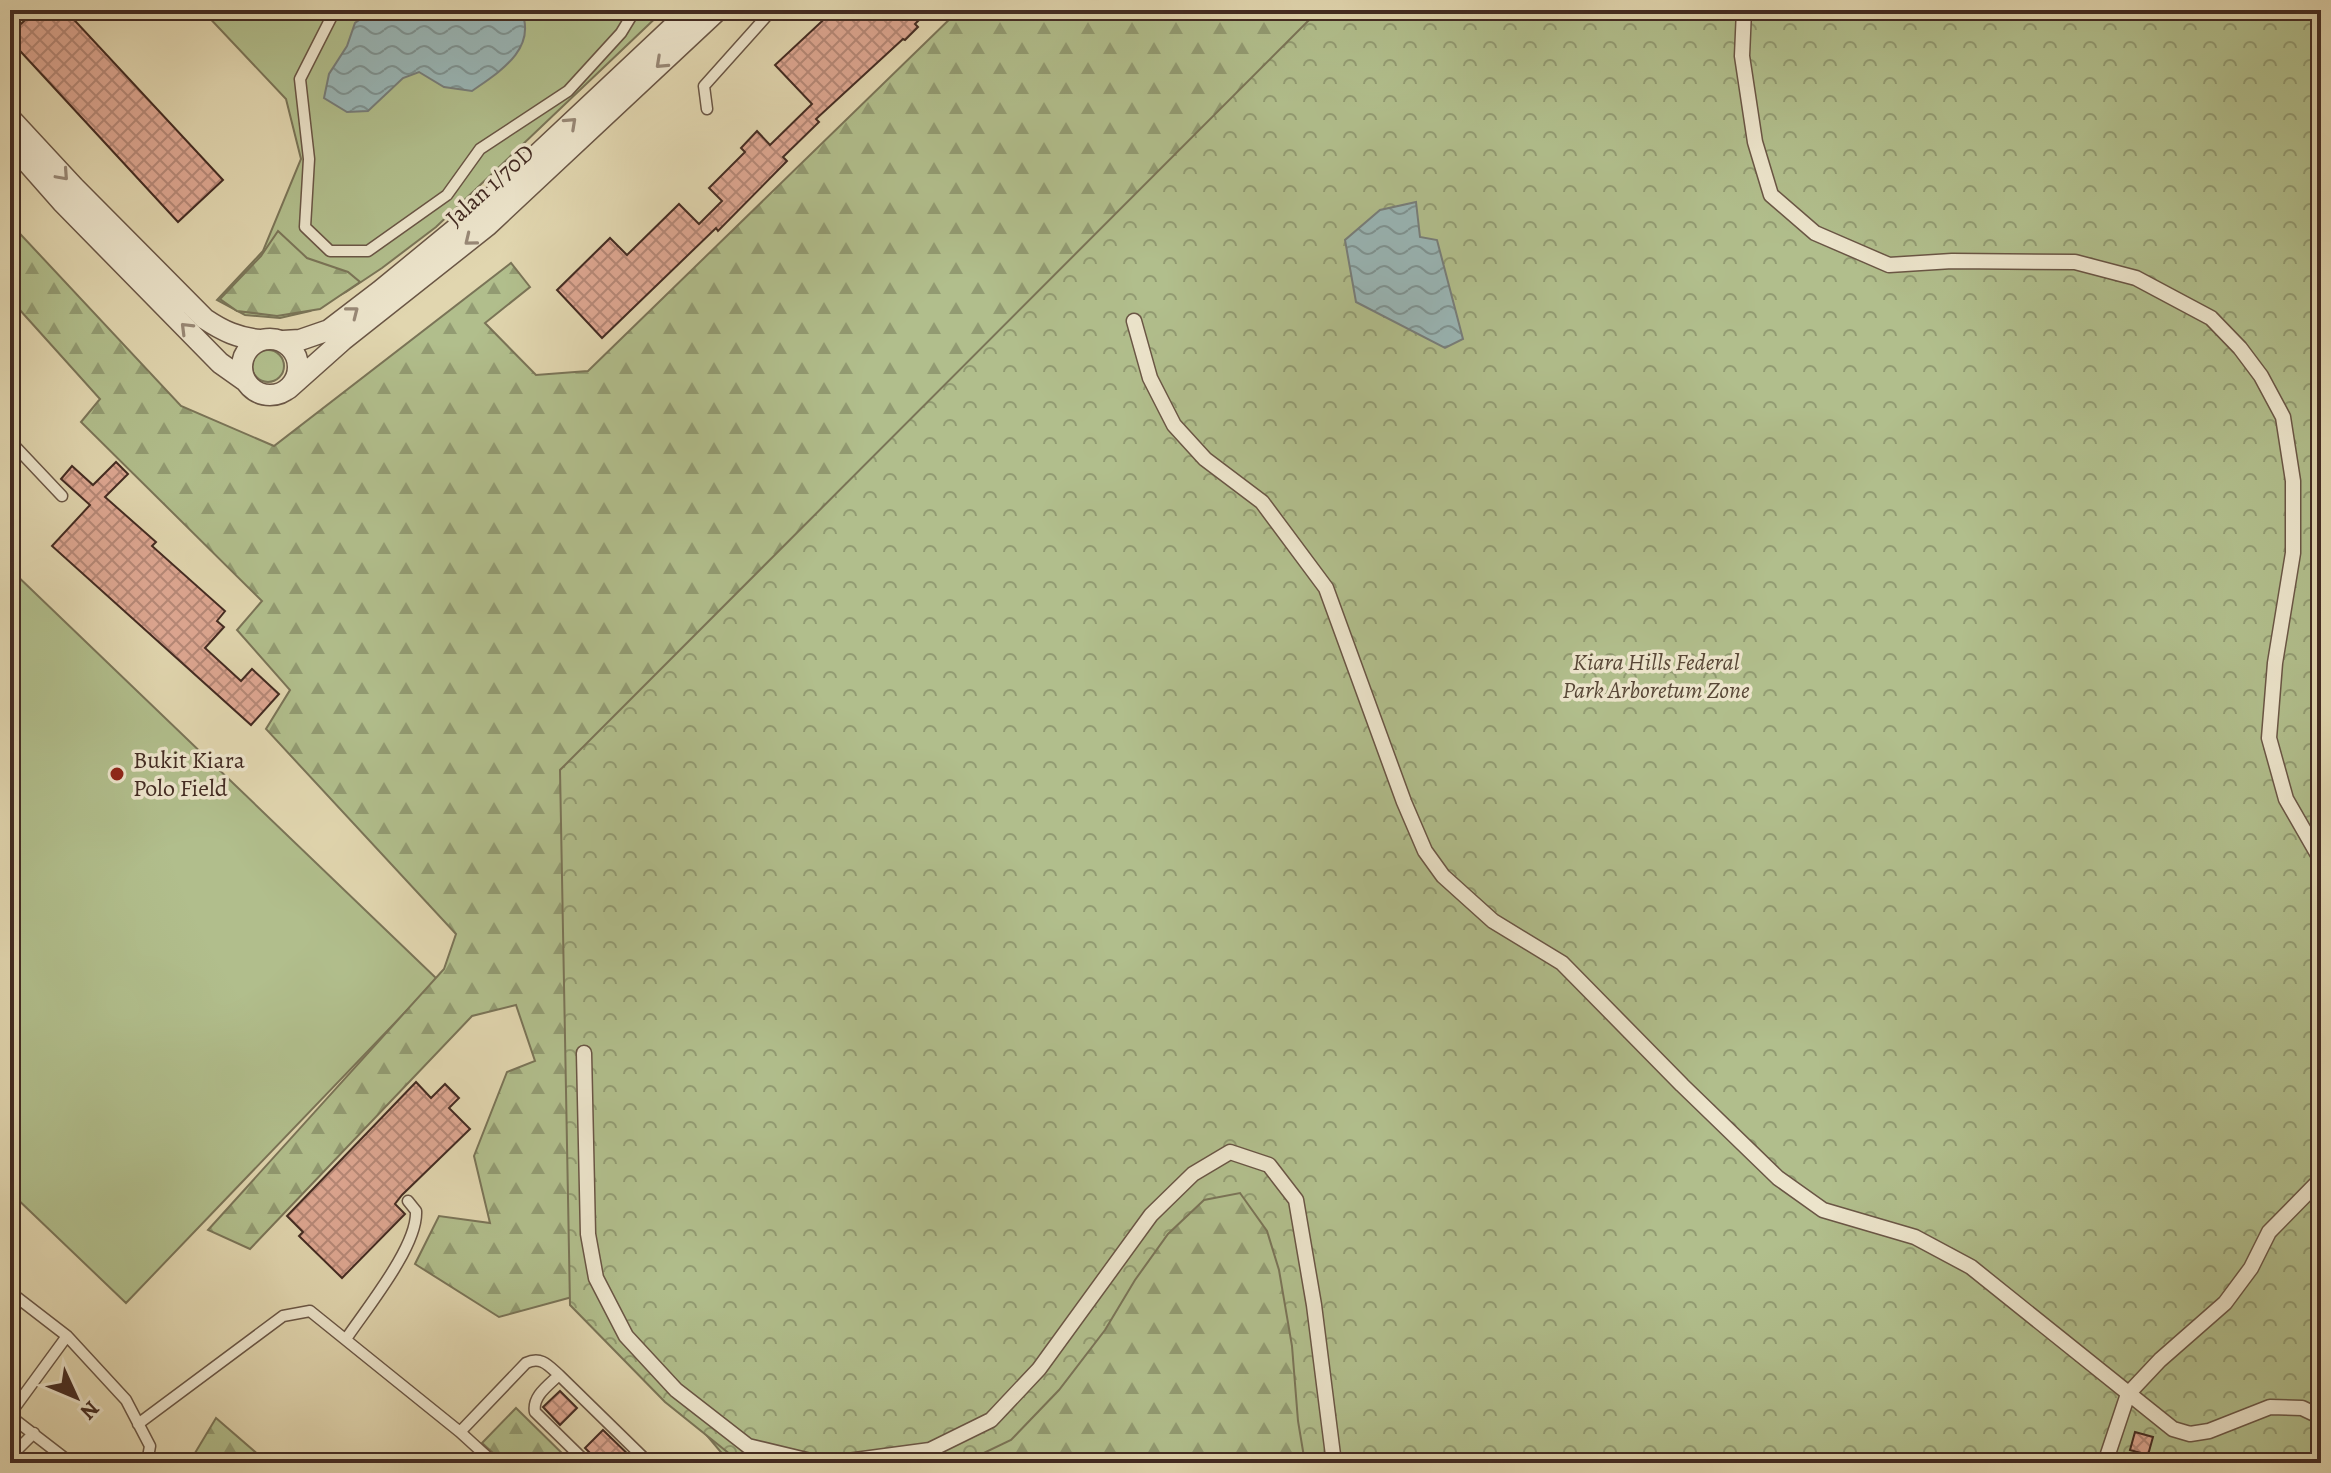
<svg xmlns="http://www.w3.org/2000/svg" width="2331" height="1473" viewBox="0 0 2331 1473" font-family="Alegreya,serif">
  <defs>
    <pattern id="forest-firs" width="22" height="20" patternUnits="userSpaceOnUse" patternTransform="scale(2)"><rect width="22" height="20" fill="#b1be8c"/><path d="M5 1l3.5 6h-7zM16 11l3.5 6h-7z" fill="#929b72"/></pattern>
    <pattern id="park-crowns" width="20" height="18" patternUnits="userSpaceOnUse" patternTransform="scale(2)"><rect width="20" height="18" fill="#b1be8c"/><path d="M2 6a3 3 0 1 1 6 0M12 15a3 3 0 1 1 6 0" fill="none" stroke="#929b72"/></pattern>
    <pattern id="water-waves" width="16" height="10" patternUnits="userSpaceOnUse" patternTransform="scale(2)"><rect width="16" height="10" fill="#99b6b6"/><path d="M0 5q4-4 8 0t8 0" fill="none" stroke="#7e9494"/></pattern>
    <pattern id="building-cross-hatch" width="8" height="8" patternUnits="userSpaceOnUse" patternTransform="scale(2)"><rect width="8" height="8" fill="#dea792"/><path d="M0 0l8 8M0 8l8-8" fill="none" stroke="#b68877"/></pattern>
  </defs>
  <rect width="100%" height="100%" fill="#e1d6af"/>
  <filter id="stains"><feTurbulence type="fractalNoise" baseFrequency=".0025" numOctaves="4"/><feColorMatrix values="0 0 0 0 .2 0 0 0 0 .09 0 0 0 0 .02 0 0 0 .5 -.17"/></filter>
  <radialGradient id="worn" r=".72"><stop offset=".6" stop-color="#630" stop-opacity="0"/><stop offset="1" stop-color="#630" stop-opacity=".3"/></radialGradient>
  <path fill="#b1be8c" stroke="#7a7457" stroke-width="2" d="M202 10H664L436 227 382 268 346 292 310 311 280 318 245 315 217 300 263 251 301 159 286 99Z
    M252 366a16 16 0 1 1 32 0a16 16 0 1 1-32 0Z
    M10 569 437 979 126 1303 10 1192Z"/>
  <path fill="url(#forest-firs)" stroke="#7a7457" stroke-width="2" d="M959 10H2321V1463H730L587 1293 499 1317 415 1264 439 1216 490 1223 474 1156 507 1072 535 1061 516 1005 472 1016 250 1249 208 1230 444 969 456 934 266 729 290 690 237 630 262 601 81 422 100 399 10 299V223L181 406 274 446 511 263 530 287 485 323 536 375 588 371Z
    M278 231 307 258 348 272 360 282 320 309 277 316 237 311 220 299 261 256Z
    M516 1408 572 1463H504L482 1443Z
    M216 1418 268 1463H189Z"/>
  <path fill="url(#park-crowns)" stroke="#7a7457" stroke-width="2" d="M1319 10H2321V1463H1305L1298 1421 1292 1346 1279 1270 1267 1231 1240 1193 1204 1200 1168 1234 1135 1280 1105 1330 1059 1390 1011 1440 963 1463H741L665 1402 570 1305 560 770Z"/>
  <path fill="url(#water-waves)" stroke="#777e7b" stroke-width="2" d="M373 10H521C538 49 499 72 472 91L444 87 419 72 403 78 368 111 347 112 324 98 329 74 347 46 355 23Z
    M1416 202 1420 237 1437 240 1463 339 1445 348 1356 302 1345 240 1380 210Z"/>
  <path fill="url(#building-cross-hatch)" stroke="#432b22" stroke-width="2" d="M36 10H65L223 180 178 222 10 40V34Z
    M834 10H929L915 24 918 27 905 40 903 39 816 119 819 122 783 157 787 161 718 231 716 228 602 338 557 290 610 238 627 255 679 204 699 224 722 201 709 188 745 152 741 148 757 131 770 145 812 104 775 65Z
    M116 462 128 474 105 497 156 542 152 546 225 611 217 621 224 627 205 648 241 681 252 669 279 694 251 725 52 546 90 505 61 479 72 466 93 485Z
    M416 1082 431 1098 445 1084 459 1098 449 1108 470 1129 402 1195 395 1204 405 1214 342 1278 299 1236 303 1232 287 1216Z
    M560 1391 577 1408 560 1425 543 1407Z
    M603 1430 637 1463H600L585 1448Z
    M2135 1432 2153 1437 2148 1455 2130 1450Z"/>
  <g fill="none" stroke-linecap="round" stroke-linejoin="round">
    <defs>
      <path id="service" d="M335 10 300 79 309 159 305 227 330 251H368L447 195 480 149 568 91 621 33 635 10
        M707 109 704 86 772 10
        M10 441 62 496
        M10 1292 67 1336 126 1400 150 1446 147 1463
        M346 1339C366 1309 418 1246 416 1211L408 1201
        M559 1375C549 1385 532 1396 535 1412L587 1463
        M10 1414 67 1336
        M10 1416 71 1463
        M138 1424 283 1316 310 1311 460 1432 494 1463
        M460 1432 526 1363C541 1356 548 1365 559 1375L649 1463
        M10 1457 34 1433"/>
      <path id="pedestrian" d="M1744 10 1742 56 1755 142 1771 195 1815 233 1889 265 1952 261 2075 262 2136 278 2211 318 2240 348 2261 376 2283 417 2293 481V553L2275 663 2269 738 2286 799 2321 860
        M1134 321 1150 378 1174 425 1205 459 1262 502 1326 588 1404 802 1425 851 1443 876 1493 921 1562 963 1682 1085 1778 1178 1823 1210 1915 1237 1971 1267 2173 1429 2190 1434 2209 1431 2270 1407 2302 1408 2321 1417
        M584 1053 588 1234 596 1278 626 1336 676 1390 748 1446 819 1463
        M833 1463 930 1450 991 1420 1039 1369 1151 1215 1193 1174 1230 1152 1269 1165 1296 1200 1314 1305 1334 1463
        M2105 1463 2128 1394 2160 1360 2225 1303 2251 1268 2269 1232 2321 1179"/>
      <path id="minor" d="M10 118 74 187 205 319C223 331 238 338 260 340
        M10 143 62 202 220 363 244 380
        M242 367a28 28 0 1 1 56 0a28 28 0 1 1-56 0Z
        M283 341 300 340 329 330 380 291 475 213 691 10
        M288 389 343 340 487 226 718 10"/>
    </defs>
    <use href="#service" stroke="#6a5645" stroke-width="13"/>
    <use href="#pedestrian" stroke="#6a5645" stroke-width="17"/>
    <use href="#minor" stroke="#6a5645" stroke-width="23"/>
    <use href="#service" stroke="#ece4cb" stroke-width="10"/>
    <use href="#pedestrian" stroke="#ece4cb" stroke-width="14"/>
    <use href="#minor" stroke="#ece4cb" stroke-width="20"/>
  </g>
  <defs><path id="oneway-chevron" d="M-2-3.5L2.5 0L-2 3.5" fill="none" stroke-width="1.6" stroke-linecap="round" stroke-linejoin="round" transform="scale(2)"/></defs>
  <g stroke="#988876">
    <use href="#oneway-chevron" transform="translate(661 63) rotate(137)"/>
    <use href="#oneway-chevron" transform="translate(571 123) rotate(-43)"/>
    <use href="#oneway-chevron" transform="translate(63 175) rotate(48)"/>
    <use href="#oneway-chevron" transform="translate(470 240) rotate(141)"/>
    <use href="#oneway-chevron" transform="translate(353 312) rotate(-38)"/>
    <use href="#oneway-chevron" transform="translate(186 328) rotate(-135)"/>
  </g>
  <circle fill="#8f2418" stroke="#ece4cb" stroke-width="3" cx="117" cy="774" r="8"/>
  <g text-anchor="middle" stroke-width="7" stroke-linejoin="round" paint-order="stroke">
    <g font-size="24" fill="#432b22" stroke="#ece4cb">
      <text transform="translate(490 185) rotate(-42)" y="8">Jalan 1/70D</text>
    </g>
    <g font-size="24" font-style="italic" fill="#594837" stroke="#ece4cb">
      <text x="1656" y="670">Kiara Hills Federal<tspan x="1656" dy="28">Park Arboretum Zone</tspan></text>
    </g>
    <g font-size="24" fill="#432b22" stroke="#ece4cb" text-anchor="start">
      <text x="133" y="768">Bukit Kiara<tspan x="133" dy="28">Polo Field</tspan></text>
    </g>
  </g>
  <rect width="2331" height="1473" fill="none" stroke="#e1d6af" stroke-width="40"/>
  <rect x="12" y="12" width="2307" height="1449" fill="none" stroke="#432b22" stroke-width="4"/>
  <rect x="20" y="20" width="2291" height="1433" fill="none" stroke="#432b22" stroke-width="2"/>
  <g transform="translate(76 1397) rotate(134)" stroke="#ece4cb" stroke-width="6" paint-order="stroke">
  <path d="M0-6L14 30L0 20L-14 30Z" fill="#432b22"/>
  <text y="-12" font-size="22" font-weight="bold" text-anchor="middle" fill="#432b22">N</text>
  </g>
  <rect width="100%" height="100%" filter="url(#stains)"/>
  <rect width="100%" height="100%" fill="url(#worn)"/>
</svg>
